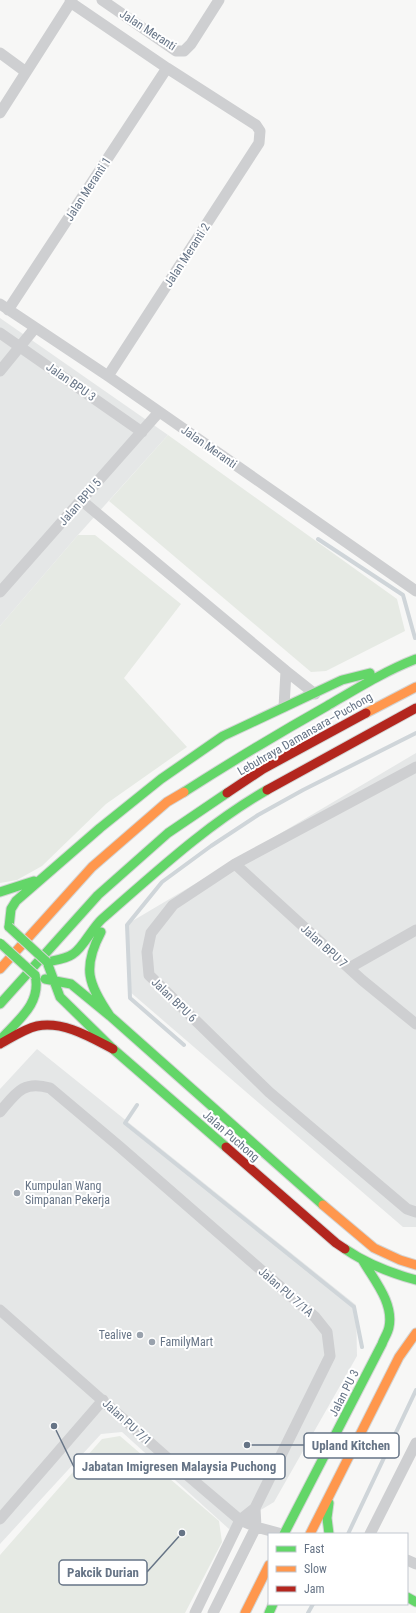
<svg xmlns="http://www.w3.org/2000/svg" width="416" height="1613" viewBox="0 0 416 1613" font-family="'Roboto Condensed',sans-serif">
  <rect width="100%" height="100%" fill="#f7f7f6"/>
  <path fill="#e5e7e7" d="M0 318 168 435 78 535 0 626Z
    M416 753V1227H403L129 991V923Z
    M37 1049 356 1305 357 1356 274 1502 229 1529 122 1432 101 1434 0 1544V1089Z"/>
  <path fill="#e6eae4" d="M168 435 397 599 405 631 326 671 311 672 109 501Z
    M78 535H95L181 604 124 678 187 747 106 804 42 866 17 880 0 883V626Z
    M120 1436 219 1521 222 1542 185 1613H0V1555L102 1439Z"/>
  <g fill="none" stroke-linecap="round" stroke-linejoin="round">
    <path stroke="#cfd5d9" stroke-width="4" d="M318 539 403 595 415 638
      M184 1045 130 998 127 925 162 882 211 846 258 815 303 790 416 733
      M137 1105 125 1123 354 1307 362 1347
      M348 1534 416 1390
      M308 1613 313 1604"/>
    <defs>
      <path id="fast" d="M184 792C231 762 279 733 327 706 356 689 385 671 416 659
        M0 892 34 881
        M9 927 11 909 16 901 100 828 161 779 223 736 342 680 370 673
        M101 932C82 968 88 984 110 1016
        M47 962 60 997 113 1049 226 1147
        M47 962C56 960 66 959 73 954 83 948 92 928 102 919 155 873 206 825 267 790
        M45 979 71 984 110 1016 323 1205
        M0 1004 98 895 168 833 227 793
        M1 1039C18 1020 42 1003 35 975
        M345 1249C367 1264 390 1273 416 1280
        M329 1503 327 1518 329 1534
        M284 1534 382 1344C384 1338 388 1333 389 1327 394 1303 374 1280 363 1261
        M407 1597 416 1602
        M269 1613 273 1604"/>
      <path id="slow" d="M366 713 416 687
        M0 969 92 867 167 802 184 792
        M323 1205 374 1248 400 1260 416 1265
        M310 1534 399 1357 416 1333
        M245 1613 269 1565"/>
      <path id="jam" d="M267 790 416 708
        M227 793 263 769 366 713
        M0 1044C11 1038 24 1029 37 1026 64 1021 90 1037 113 1049
        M226 1147 336 1243 345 1249"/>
    </defs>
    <use href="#fast" stroke="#d3d5d5" stroke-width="11"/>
    <use href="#slow" stroke="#d3d5d5" stroke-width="11"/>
    <use href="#jam" stroke="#d3d5d5" stroke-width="11"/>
    <path stroke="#cecfd1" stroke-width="11" d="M102 0 176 51H184L191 44 219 0
      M70 2 167 68 256 125 260 131 259 143 108 376
      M0 53 26 72
      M0 113 72 0
      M0 304 108 376 416 591
      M8 310 167 68
      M0 333 142 432
      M0 371 35 328
      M81 500 286 671 315 694
      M0 592 159 412
      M284 707 286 671
      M416 767 235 864 173 905 151 933 147 952 149 975 269 1092 407 1209 416 1212
      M235 864 362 980 416 1024
      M349 968 416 930
      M0 1112C16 1093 23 1080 50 1088L120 1147 315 1317 327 1332 330 1356 255 1508 240 1520 195 1613
      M0 1310 180 1469 240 1520 256 1527 282 1534
      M0 1519 103 1400
      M370 1534 416 1443
      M407 1560 416 1564
      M213 1613 256 1527 255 1508"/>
    <use href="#fast" stroke="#63d668" stroke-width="9"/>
    <use href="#slow" stroke="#ff974d" stroke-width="9"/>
    <use href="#jam" stroke="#b3261e" stroke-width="9"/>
    <defs>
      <path id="fast-bridge" d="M9 927 47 962
        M0 943 35 975"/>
    </defs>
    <use href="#fast-bridge" stroke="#d4d5d5" stroke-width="11" stroke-linecap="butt"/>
    <use href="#fast-bridge" stroke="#63d668" stroke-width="9"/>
  </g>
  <g fill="#99a2ad" stroke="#fff" stroke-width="1.5">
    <circle cx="17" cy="1193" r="4"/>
    <circle cx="140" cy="1335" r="4"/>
    <circle cx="152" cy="1342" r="4"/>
  </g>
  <g text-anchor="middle" stroke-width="4" stroke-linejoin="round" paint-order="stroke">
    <g font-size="12" fill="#667486" stroke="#fff">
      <text transform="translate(148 30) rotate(33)" y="4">Jalan Meranti</text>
      <text transform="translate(88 189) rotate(-57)" y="4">Jalan Meranti 1</text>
      <text transform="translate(187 255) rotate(-57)" y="4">Jalan Meranti 2</text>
      <text transform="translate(71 382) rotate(35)" y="4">Jalan BPU 3</text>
      <text transform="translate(209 447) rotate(35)" y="4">Jalan Meranti</text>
      <text transform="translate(80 502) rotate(-49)" y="4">Jalan BPU 5</text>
      <text transform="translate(305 734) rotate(-30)" y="4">Lebuhraya Damansara–Puchong</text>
      <text transform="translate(324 946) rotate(42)" y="4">Jalan BPU 7</text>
      <text transform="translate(174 1000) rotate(44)" y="4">Jalan BPU 6</text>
      <text transform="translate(231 1136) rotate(41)" y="4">Jalan Puchong</text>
      <text transform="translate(286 1292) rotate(41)" y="4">Jalan PU 7/1A</text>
      <text transform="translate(344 1393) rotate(-63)" y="4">Jalan PU 3</text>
      <text transform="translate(127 1422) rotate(42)" y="4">Jalan PU 7/1</text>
    </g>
    <g font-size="12" fill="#667486" stroke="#fff" text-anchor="start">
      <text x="25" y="1190">Kumpulan Wang<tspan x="25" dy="14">Simpanan Pekerja</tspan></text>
      <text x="132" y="1339" text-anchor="end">Tealive</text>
      <text x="160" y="1346">FamilyMart</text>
    </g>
  </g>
  <path fill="none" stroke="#667486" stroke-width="1.5" d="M247 1445L304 1445M54 1426L74 1467M182 1533L147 1572"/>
  <g fill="#667486" stroke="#fff" stroke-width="1.5">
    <circle cx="247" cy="1445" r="4"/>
    <circle cx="54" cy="1426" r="4"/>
    <circle cx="182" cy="1533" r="4"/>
  </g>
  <g fill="#fff" stroke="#667486" stroke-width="1.5">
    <rect x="304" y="1433" width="95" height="25" rx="4"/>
    <rect x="74" y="1454" width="211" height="25" rx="4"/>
    <rect x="59" y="1560" width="88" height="25" rx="4"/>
  </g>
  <g font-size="13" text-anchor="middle" font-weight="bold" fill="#667486">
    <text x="351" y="1450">Upland Kitchen</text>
    <text x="179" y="1471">Jabatan Imigresen Malaysia Puchong</text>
    <text x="103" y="1577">Pakcik Durian</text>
  </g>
  <rect x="268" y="1533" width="140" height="72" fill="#ffffff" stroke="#c2c7cf"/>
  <rect x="276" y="1546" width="20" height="6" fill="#63d668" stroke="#c2c7cf"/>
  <text x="304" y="1553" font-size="12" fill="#667486">Fast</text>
  <rect x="276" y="1566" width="20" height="6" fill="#ff974d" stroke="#c2c7cf"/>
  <text x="304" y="1573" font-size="12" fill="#667486">Slow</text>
  <rect x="276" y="1586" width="20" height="6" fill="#b3261e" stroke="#c2c7cf"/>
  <text x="304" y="1593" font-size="12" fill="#667486">Jam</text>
</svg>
